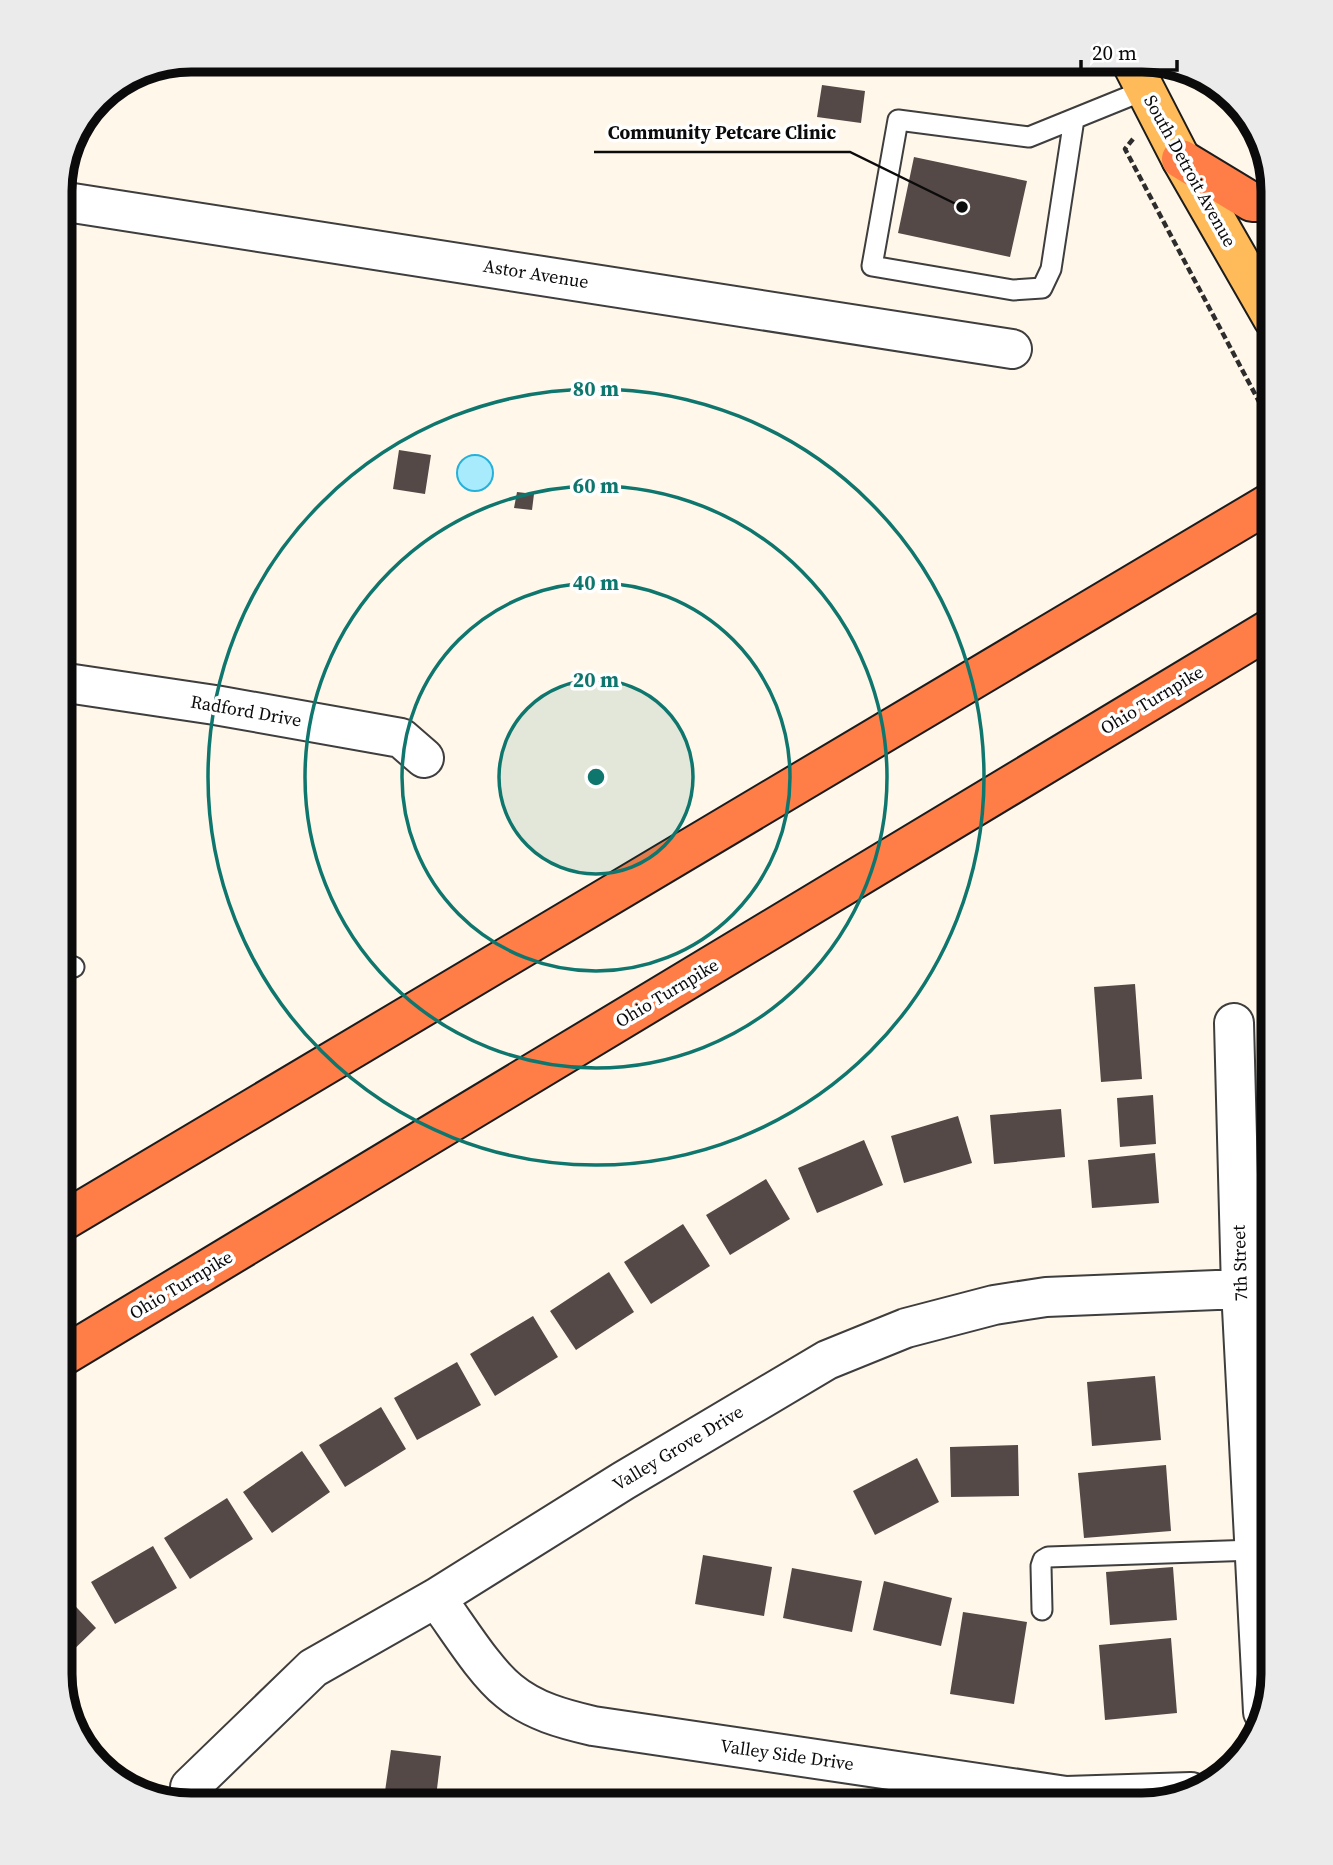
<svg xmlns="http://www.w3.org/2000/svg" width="1333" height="1865" viewBox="0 0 1333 1865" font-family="'Source Serif 4',serif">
  <rect width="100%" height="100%" fill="#fff7e9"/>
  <path fill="#a7ebfd" stroke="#26b1db" stroke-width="2" d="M457 473a18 18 0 1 1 36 0a18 18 0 1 1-36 0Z"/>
  <path fill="#544946" d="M822 85 865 91 861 123 817 117Z
    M914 157 1027 181 1010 257 898 233Z
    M399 450 431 455 425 494 393 489Z
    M517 492 534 494 532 510 514 508Z
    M1135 984 1142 1079 1101 1082 1094 987Z
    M1153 1095 1156 1144 1120 1147 1117 1098Z
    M1061 1109 1065 1157 994 1164 990 1115Z
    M958 1116 972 1163 904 1183 891 1136Z
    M864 1140 883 1185 817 1213 798 1168Z
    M1155 1153 1159 1203 1092 1208 1088 1160Z
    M766 1179 790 1219 730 1255 706 1215Z
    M683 1224 710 1266 651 1304 624 1262Z
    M609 1272 634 1312 576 1350 550 1311Z
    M533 1316 558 1357 495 1396 470 1354Z
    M457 1362 481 1405 417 1440 394 1398Z
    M1155 1376 1161 1440 1092 1446 1087 1382Z
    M381 1407 406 1449 345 1487 319 1445Z
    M1018 1445 1019 1496 951 1497 950 1447Z
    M302 1451 330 1492 272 1533 243 1492Z
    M917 1458 939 1502 875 1535 853 1491Z
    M1166 1465 1171 1531 1084 1538 1078 1473Z
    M227 1498 253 1539 190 1579 164 1538Z
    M153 1546 177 1588 115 1624 91 1582Z
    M703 1555 772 1567 764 1616 695 1604Z
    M1173 1567 1177 1620 1110 1625 1106 1572Z
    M792 1568 862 1581 852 1632 783 1618Z
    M884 1581 952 1598 941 1646 873 1630Z
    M62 1592 96 1628 60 1663V1595Z
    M963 1612 1027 1622 1014 1704 950 1694Z
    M1171 1638 1177 1713 1105 1720 1099 1645Z
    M391 1750 441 1756 435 1805H383Z"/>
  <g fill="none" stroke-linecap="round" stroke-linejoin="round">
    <defs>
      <path id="lane" d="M1074 119 1051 269 1042 288 1013 290 872 266 898 120 1029 137 1145 90
        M60 961 74 967
        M1042 1610 1041 1566 1043 1560 1048 1557 1255 1550"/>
      <path id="street" d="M60 201 1012 349
        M60 682 215 705 401 738 424 758
        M1234 1023 1241 1289 1263 1712
        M436 1598C457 1626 483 1670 509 1691 533 1711 563 1719 593 1726L1066 1796 1191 1792
        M190 1787 313 1668 436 1598 623 1481 827 1360 906 1328 994 1305 1046 1297 1241 1289"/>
      <path id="primary" d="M1130 60 1181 159 1273 319"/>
      <path id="highway" d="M1181 159 1252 202H1273
        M60 1223 1273 501
        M60 1358 1273 627"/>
    </defs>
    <use href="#lane" stroke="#3e3e3e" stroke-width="23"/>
    <use href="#street" stroke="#3e3e3e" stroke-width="42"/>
    <use href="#primary" stroke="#1c1c1c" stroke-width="42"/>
    <use href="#highway" stroke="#1c1c1c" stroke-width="42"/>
    <path stroke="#2d2d2d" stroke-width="4.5" stroke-dasharray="7 3.5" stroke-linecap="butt" d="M1133 139 1125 149 1273 428
      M1273 978 1261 930 1269 880 1273 874"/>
    <use href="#lane" stroke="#fff" stroke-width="19"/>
    <use href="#street" stroke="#fff" stroke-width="38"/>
    <use href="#primary" stroke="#ffbb59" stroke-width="38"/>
    <use href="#highway" stroke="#ff7d47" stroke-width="38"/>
  </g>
  <circle cx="596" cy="777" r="97" fill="#0f766e" fill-opacity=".12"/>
  <g fill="none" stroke="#0f766e" stroke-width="3.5">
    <circle cx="596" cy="777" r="97"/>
    <circle cx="596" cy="777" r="194"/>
    <circle cx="596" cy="777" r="291"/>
    <circle cx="596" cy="777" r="388"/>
  </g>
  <g text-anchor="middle" stroke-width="7" stroke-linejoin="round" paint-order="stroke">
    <g font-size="18" fill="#0b0b0b" stroke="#fff">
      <text transform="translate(1190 171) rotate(61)" y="6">South Detroit Avenue</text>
      <text transform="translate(536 274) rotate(9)" y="6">Astor Avenue</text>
      <text transform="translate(1152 700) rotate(-31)" y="6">Ohio Turnpike</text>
      <text transform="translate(246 711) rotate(10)" y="6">Radford Drive</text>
      <text transform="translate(667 993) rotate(-31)" y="6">Ohio Turnpike</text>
      <text transform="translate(1240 1263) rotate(-92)" y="6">7th Street</text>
      <text transform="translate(181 1285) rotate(-31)" y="6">Ohio Turnpike</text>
      <text transform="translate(678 1448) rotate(-31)" y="6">Valley Grove Drive</text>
      <text transform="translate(787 1755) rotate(8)" y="6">Valley Side Drive</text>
    </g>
  </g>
  <path d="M0 0H1333V1865H0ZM191 72H1142A119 119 0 0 1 1261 191V1674A119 119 0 0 1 1142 1793H191A119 119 0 0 1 72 1674V191A119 119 0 0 1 191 72Z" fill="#ebebeb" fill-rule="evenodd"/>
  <path fill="none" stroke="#0b0b0b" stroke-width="9" d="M191 72H1142A119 119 0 0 1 1261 191V1674A119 119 0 0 1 1142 1793H191A119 119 0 0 1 72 1674V191A119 119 0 0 1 191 72Z"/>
  <circle cx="596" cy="777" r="10" fill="#0f766e" stroke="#fff" stroke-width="3.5"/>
  <g font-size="21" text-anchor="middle" font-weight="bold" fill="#0f766e" stroke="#fff" stroke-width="7" stroke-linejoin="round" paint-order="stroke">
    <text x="596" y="396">80 m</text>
    <text x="596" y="493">60 m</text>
    <text x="596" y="590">40 m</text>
    <text x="596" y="687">20 m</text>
  </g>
  <path fill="none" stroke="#0b0b0b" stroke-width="2.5" d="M962 207L850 152H594"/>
  <circle fill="#0b0b0b" stroke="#fff" stroke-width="2.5" cx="962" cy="207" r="7"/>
  <g font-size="19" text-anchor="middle" font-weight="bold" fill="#0b0b0b" stroke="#fff" stroke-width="7" stroke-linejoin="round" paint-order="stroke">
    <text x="722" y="139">Community Petcare Clinic</text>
  </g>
  <path d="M1081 60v10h96v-10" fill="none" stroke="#0b0b0b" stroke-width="3.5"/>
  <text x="1092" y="60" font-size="21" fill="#0b0b0b" stroke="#ffffff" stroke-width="5" paint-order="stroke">20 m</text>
</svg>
